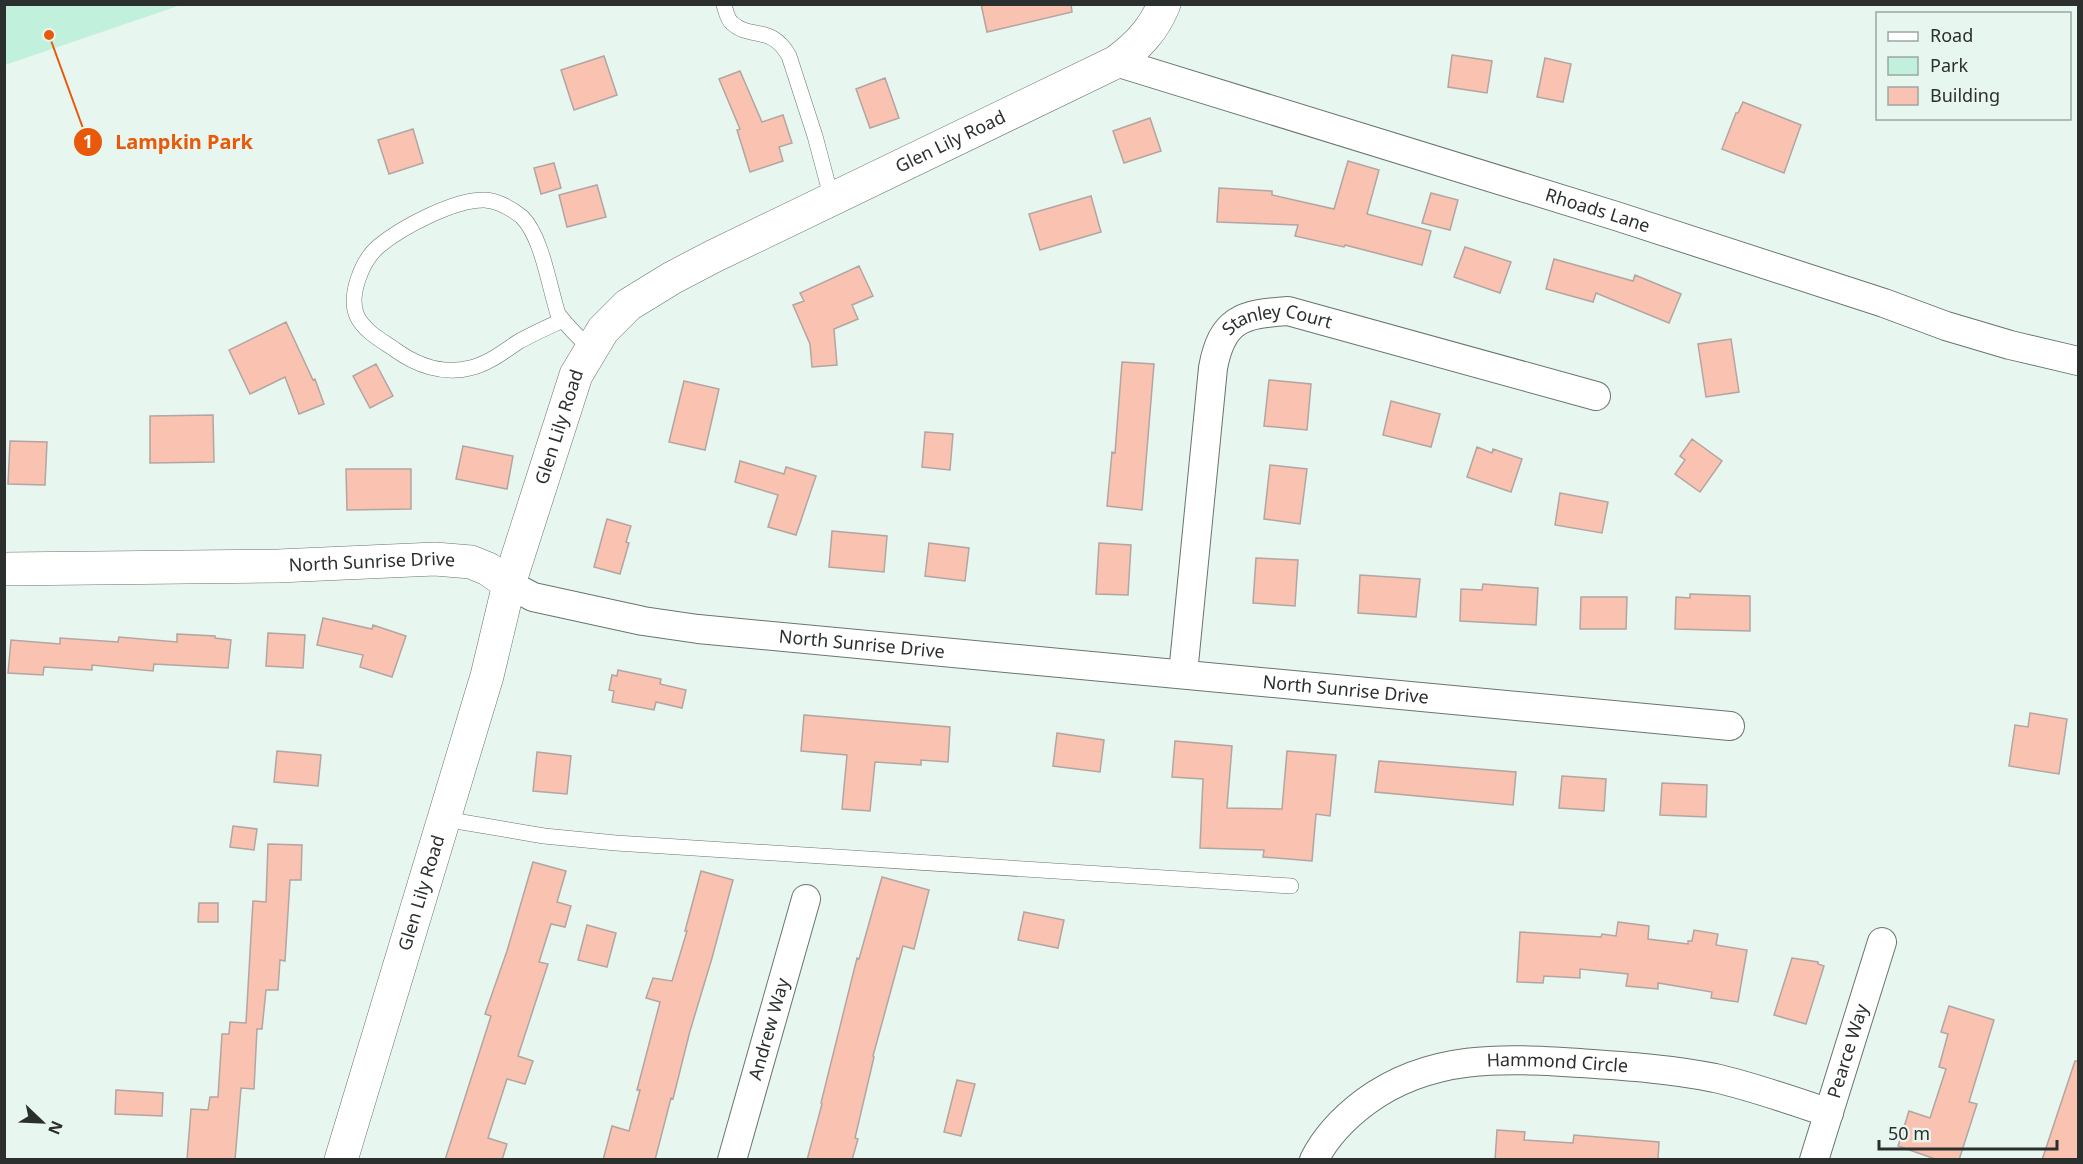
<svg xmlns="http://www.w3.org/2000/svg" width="2083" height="1164" viewBox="0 0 2083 1164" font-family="'Noto Sans',sans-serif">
  <rect width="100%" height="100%" fill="#e7f6ef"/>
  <path fill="#c1f1dd" d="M5 4H181V5L5 65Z"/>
  <path fill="#f9c2b1" stroke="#b3a5a1" stroke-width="1.5" d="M981 4H1071L1072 12 987 32Z
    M1452 55 1492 61 1487 93 1448 87Z
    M604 56 617 95 574 110 561 70Z
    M1545 58 1571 64 1563 102 1537 97Z
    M740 71 762 122 783 115 792 143 779 147 783 161 750 172 737 130 740 129 719 79Z
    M885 78 899 118 870 128 856 89Z
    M1743 102 1801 125 1784 173 1722 149 1736 113H1738Z
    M1150 118 1161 151 1124 163 1113 131Z
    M413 129 423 163 389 174 378 140Z
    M1348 161 1379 170 1367 214 1431 231 1422 265 1345 245 1344 247 1295 236 1298 225 1217 222 1219 188 1272 191V195L1334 209Z
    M554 163 561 188 541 194 534 168Z
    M597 185 606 217 567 227 559 195Z
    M1431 193 1458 200 1450 230 1422 223Z
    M1091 196 1101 232 1040 250 1029 214Z
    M1465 247 1511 262 1500 293 1454 277Z
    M1554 259 1633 281 1635 275 1681 294 1669 323 1596 293 1593 302 1546 289Z
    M859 266 873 296 852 305 858 319 834 329 837 365 812 367 810 344 793 305 804 301 800 293Z
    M286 322 313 380 315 379 324 404 299 414 285 377 250 394 229 350Z
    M1731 339 1739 392 1706 397 1698 344Z
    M1122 362 1154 364 1142 510 1107 506 1112 452 1115 453Z
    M376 364 393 396 370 408 353 376Z
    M1269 380 1311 384 1307 430 1264 426Z
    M684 381 719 389 705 450 669 442Z
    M1391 401 1440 414 1431 447 1383 435Z
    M213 415 214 462 150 463V416Z
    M925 432 953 434 950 470 922 467Z
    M1692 439 1722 461 1700 492 1675 474 1685 460 1680 456Z
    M10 441 47 442 45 485 8 484Z
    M463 446 513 456 507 489 456 479Z
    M1477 447 1492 453 1493 449 1522 459 1511 492 1467 477Z
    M740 461 784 474 786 467 816 476 796 535 768 527 778 495 735 482Z
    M1270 465 1307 469 1300 524 1264 519Z
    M346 469H411V509L347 510Z
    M1560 493 1608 502 1602 533 1555 525Z
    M607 519 631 526 626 542 629 543 620 574 594 567Z
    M832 531 887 536 884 572 829 567Z
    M929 543 969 548 965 581 925 576Z
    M1099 543 1131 545 1128 595 1096 594Z
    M1256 558 1298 560 1295 606 1253 603Z
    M1360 575 1420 579 1416 617 1358 613Z
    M1483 584 1538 588 1536 625 1460 621 1461 589 1482 590Z
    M1690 594 1750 596V631L1675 629 1676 597 1690 598Z
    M1581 597H1627L1626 629H1580Z
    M323 618 372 629 373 625 406 636 392 677 360 667 363 655 317 645Z
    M268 633 305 635 303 668 266 666Z
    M177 634 215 636V638L231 640 228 668 154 664 153 671 92 665V670L44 667 43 675 8 673 11 640 60 644V638L118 642 119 637 177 642Z
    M618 670 661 679 660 684 686 690 682 708 656 702 654 710 612 702 614 691 609 690 612 675 617 676Z
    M2030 713 2067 719 2059 774 2009 766 2015 725 2028 727Z
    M804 715 950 727 948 762 921 760V765L875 762 870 811 842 809 847 755 801 751Z
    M1057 733 1104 740 1100 772 1053 766Z
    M1175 741 1232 746 1227 808 1282 809 1287 751 1336 755 1330 816 1316 814 1312 861 1263 857 1264 850 1200 848 1203 779 1172 777Z
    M277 751 321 755 318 786 274 782Z
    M537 752 571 756 567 794 533 791Z
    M1379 761 1516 772 1513 805 1375 792Z
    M1562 776 1606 779 1604 811 1559 808Z
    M1662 783 1707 785 1706 817 1660 815Z
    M233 826 257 829 254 850 230 847Z
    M268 844 302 845 301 880H290L285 961 280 960 278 990H266L262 1029H257L254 1089 241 1088 235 1160H187L191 1109 208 1110 210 1097H218L222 1034H229L230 1022 246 1023 253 901 266 902Z
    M533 862 566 871 557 902 571 906 565 927 551 924 539 962 548 964 518 1056 533 1061 525 1084 507 1079 488 1138 507 1144 502 1160H445L491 1016 485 1014 507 951Z
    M701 871 733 880 712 958 690 1031 673 1099 671 1098 655 1160H603L612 1126 629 1131 640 1090H637L660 1002 646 998 653 978 672 981 687 931H685Z
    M882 877 929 890 914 949 903 946 873 1056 874 1057 855 1138 858 1139 852 1160H807L822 1104 821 1103 857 958 859 959Z
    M199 903H218V922H198Z
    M1024 912 1064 920 1058 948 1018 940Z
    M1618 922 1649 926 1648 939 1688 944V941H1692L1694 930 1718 934 1716 945 1747 950 1738 1002 1711 998 1712 992 1658 983V989L1626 986 1628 974 1580 969V978L1544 976 1543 983 1517 982 1520 932 1601 937 1602 934 1616 936Z
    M587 925 616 933 607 967 578 960Z
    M1792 958 1818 962V964L1824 966 1806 1024 1774 1015Z
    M1949 1006 1994 1020 1969 1102 1977 1104 1959 1160H1938L1898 1146 1909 1111 1930 1118 1946 1069 1939 1067 1948 1034 1941 1032Z
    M2075 1061H2079V1160H2042Z
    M957 1080 975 1084 961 1136 944 1132Z
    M116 1090 163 1093 162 1116 115 1114Z
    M1497 1130 1525 1132 1524 1140 1573 1143 1574 1135 1659 1142 1658 1160H1495Z"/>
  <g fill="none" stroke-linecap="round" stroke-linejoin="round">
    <defs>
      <path id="lane" d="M724 5C726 11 727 19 732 23 750 40 771 24 789 56L815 136 832 200
        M563 320C548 327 532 334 518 342 503 352 488 364 470 368 443 375 416 365 394 349 381 340 364 331 357 316 348 296 362 260 379 246 402 227 455 199 485 200 498 201 512 209 522 217 542 237 549 286 558 314 568 327 579 338 591 349
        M444 819 544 836 616 843 1291 886"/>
      <g id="street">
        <path id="s1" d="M1116 62 1616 216 1884 303 1946 326 2010 345 2078 361"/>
        <path id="s2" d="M509 584 533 597 643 621 698 629 1730 726"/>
        <path id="s3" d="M1183 674 1213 368C1222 319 1242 314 1288 311L1596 396"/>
        <path id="s4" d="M732 1160 806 899"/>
        <path id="s5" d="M1314 1160C1326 1136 1345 1117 1365 1102 1430 1054 1503 1058 1580 1063 1625 1066 1671 1069 1715 1078 1754 1087 1791 1100 1829 1113"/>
        <path id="s6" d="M1814 1160 1882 942"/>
      </g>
      <g id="secondary">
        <path id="s7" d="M4 569 278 566 435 559 471 562 488 569 509 584"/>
        <path id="s8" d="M341 1160 487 676 509 584 576 375 603 330 628 305 672 278 714 256 1116 62C1138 46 1154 29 1164 4"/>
      </g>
    </defs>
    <use href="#lane" stroke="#687570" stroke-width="16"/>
    <use href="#street" stroke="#687570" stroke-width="30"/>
    <use href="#secondary" stroke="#687570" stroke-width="34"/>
    <use href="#lane" stroke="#fff" stroke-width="15"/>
    <use href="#street" stroke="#fff" stroke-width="28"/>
    <use href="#secondary" stroke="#fff" stroke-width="33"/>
  </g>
  <g text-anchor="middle" stroke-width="5" stroke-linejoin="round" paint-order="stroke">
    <g font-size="18" fill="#2b302e" stroke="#e7f6ef">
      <text dy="6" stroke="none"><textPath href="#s8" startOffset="1269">Glen Lily Road</textPath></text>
      <text dy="6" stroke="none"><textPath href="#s1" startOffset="504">Rhoads Lane</textPath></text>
      <text dy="6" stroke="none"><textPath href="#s3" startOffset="402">Stanley Court</textPath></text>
      <text dy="6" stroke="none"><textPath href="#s8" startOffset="765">Glen Lily Road</textPath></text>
      <text dy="6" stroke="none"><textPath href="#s7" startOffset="368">North Sunrise Drive</textPath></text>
      <text dy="6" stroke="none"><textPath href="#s2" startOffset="360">North Sunrise Drive</textPath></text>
      <text dy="6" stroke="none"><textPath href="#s2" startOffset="846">North Sunrise Drive</textPath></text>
      <text dy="6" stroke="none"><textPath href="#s8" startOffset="279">Glen Lily Road</textPath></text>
      <text dy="6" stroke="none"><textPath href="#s4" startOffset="136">Andrew Way</textPath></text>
      <text dy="6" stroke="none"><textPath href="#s6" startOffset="114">Pearce Way</textPath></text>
      <text dy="6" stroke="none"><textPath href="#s5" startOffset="279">Hammond Circle</textPath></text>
    </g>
  </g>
  <path fill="none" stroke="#e8590c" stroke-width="2" d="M49 35L88 142"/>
  <g fill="#e8590c" stroke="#e7f6ef" stroke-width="2">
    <circle cx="49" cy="35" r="6"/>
    <circle cx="88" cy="142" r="15"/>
  </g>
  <g font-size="18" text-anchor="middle" font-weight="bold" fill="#fff">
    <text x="88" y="148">1</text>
  </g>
  <g font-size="20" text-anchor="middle" font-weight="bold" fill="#e8590c" stroke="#e7f6ef" stroke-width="5" stroke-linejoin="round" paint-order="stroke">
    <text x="184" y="149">Lampkin Park</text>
  </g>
  <rect width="2083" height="1164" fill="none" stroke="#2b302e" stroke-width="12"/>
  <rect x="1876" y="12" width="195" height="108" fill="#e7f6ef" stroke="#9ca7a2" stroke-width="1.5"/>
  <rect x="1888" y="32" width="30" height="9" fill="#ffffff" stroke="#9ca7a2" stroke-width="1.5"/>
  <text x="1930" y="42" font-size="18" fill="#2b302e">Road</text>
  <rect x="1888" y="57" width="30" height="18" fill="#c1f1dd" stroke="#9ca7a2" stroke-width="1.5"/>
  <text x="1930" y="72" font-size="18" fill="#2b302e">Park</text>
  <rect x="1888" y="87" width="30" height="18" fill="#f9c2b1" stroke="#9ca7a2" stroke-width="1.5"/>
  <text x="1930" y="102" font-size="18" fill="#2b302e">Building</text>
  <g transform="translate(42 1122) rotate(113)" stroke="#e7f6ef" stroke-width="4.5" paint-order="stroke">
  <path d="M0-4.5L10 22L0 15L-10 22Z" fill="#2b302e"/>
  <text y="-9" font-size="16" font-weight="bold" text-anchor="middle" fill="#2b302e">N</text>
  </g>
  <path d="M1879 1140v9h178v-9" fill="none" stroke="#2b302e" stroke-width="3"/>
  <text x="1888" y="1140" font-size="18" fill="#2b302e" stroke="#e7f6ef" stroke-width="4.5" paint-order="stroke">50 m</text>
</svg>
